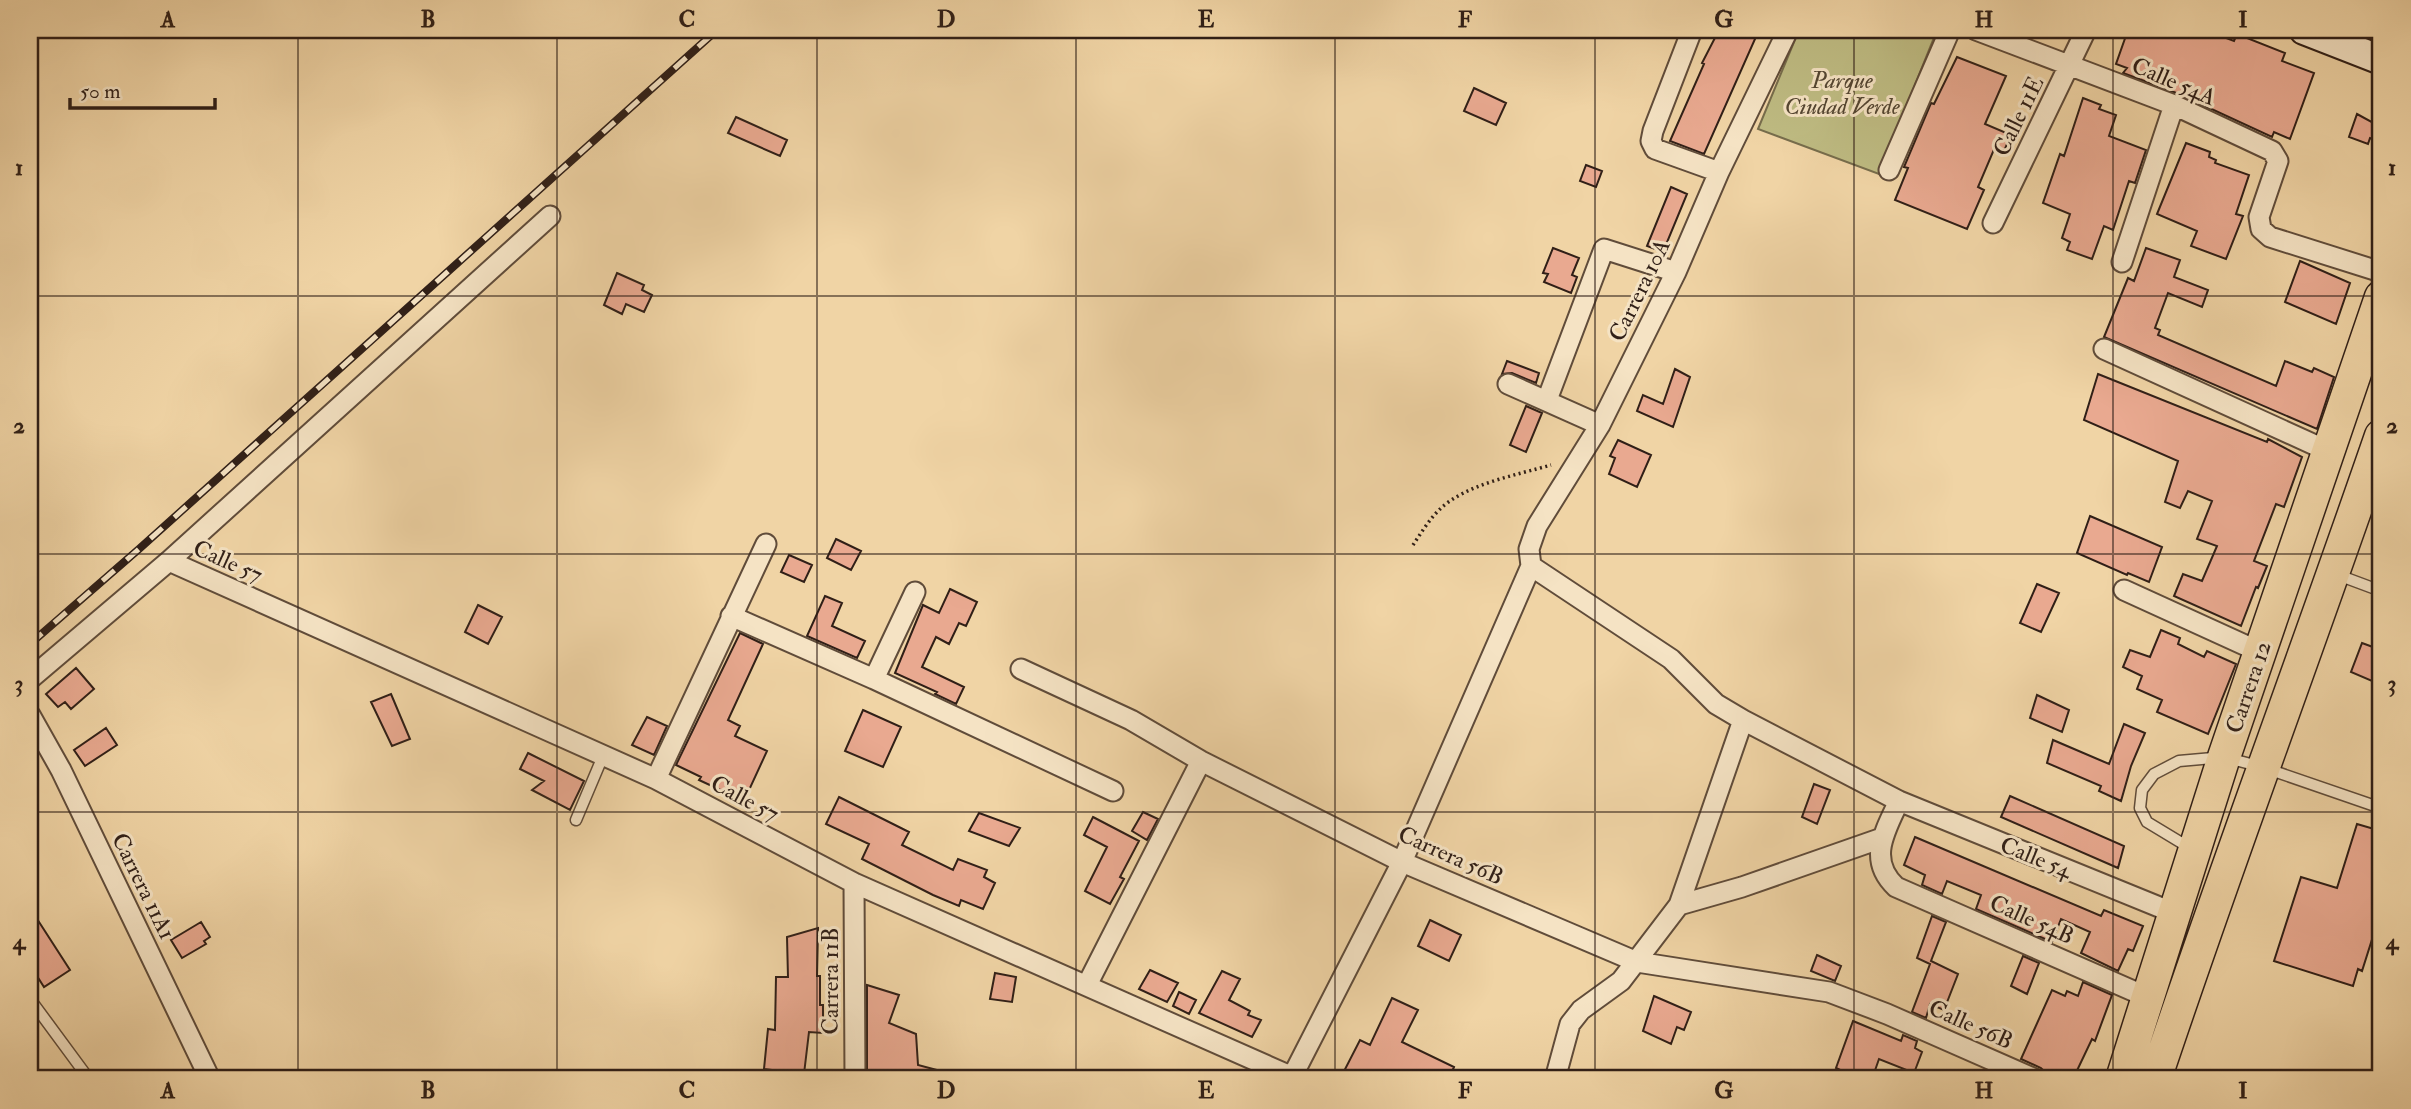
<svg xmlns="http://www.w3.org/2000/svg" width="2411" height="1109" viewBox="0 0 2411 1109" font-family="'IM FELL Double Pica',serif">
  <rect width="100%" height="100%" fill="#f0d4a5"/>
  <filter id="stains"><feTurbulence type="fractalNoise" baseFrequency=".00286" numOctaves="4"/><feColorMatrix values="0 0 0 0 .2 0 0 0 0 .09 0 0 0 0 .02 0 0 0 .5 -.17"/></filter>
  <radialGradient id="worn" r=".72"><stop offset=".6" stop-color="#630" stop-opacity="0"/><stop offset="1" stop-color="#630" stop-opacity=".3"/></radialGradient>
  <path fill="#bebb82" stroke="#776d4c" stroke-width="2" d="M1799 30H1937L1879 174 1758 129Z"/>
  <path fill="#e9a990" stroke="#301f17" stroke-width="2" d="M1719 30H1759L1704 154 1670 141 1704 64 1702 63Z
    M2128 30H2205L2234 41 2237 34 2285 53 2282 61 2314 73 2290 139 2274 132 2272 137 2179 94 2123 73 2127 68 2116 64Z
    M1957 57 2006 76 1985 124 2011 135 2004 151 1995 147 1978 187 1984 190 1967 229 1895 200 1908 168 1904 167 1931 103 1934 104Z
    M1474 88 1506 103 1496 125 1464 111Z
    M2083 98 2101 105 2099 109 2116 115 2109 136 2146 150 2135 183 2129 181 2113 230 2104 226 2092 259 2067 250 2070 242 2062 238 2070 214 2043 203 2060 154 2064 156Z
    M2357 114 2381 127V142L2370 138 2368 144 2349 137Z
    M736 117 787 140 780 156 728 133Z
    M2186 143 2210 152 2209 157 2216 160 2215 163 2249 175 2236 214 2243 216 2226 259 2191 246 2197 231 2157 214Z
    M1586 165 1602 171 1596 187 1580 181Z
    M1671 187 1687 194 1663 252 1647 246Z
    M1553 248 1579 258 1572 275 1577 277 1571 293 1544 282 1548 274 1543 273Z
    M2146 248 2180 260 2174 277 2208 290 2202 307 2168 293 2155 328 2160 330 2158 335 2276 386 2285 361 2312 372 2314 368 2334 377 2317 429 2104 337 2128 278 2134 281Z
    M2300 261 2350 283 2336 324 2285 302Z
    M617 273 644 285 642 290 652 295 644 312 626 304 622 314 604 305Z
    M1507 361 1539 373 1536 383 1512 373 1502 374Z
    M1675 369 1690 377 1673 427 1637 411 1643 395 1663 404Z
    M2098 374 2267 442 2268 439 2302 457 2284 507 2276 504 2254 561 2267 566 2258 588 2256 587 2241 626 2174 596 2183 574 2202 581 2217 546 2197 539 2212 501 2188 491 2180 508 2165 502 2178 461 2084 420Z
    M1526 406 1542 413 1526 452 1510 445Z
    M1618 440 1651 455 1637 487 1609 474 1615 458 1610 456Z
    M2090 516 2162 547 2149 582 2128 573 2127 575 2077 553Z
    M836 539 861 551 851 570 827 558Z
    M789 555 812 565 804 582 781 572Z
    M2037 584 2059 593 2041 632 2020 623Z
    M950 589 977 602 966 626 959 623 949 644 936 637 922 667 964 687 956 704 935 694 937 692 895 673 923 605 939 613Z
    M825 596 842 603 832 626 865 641 857 658 807 636Z
    M478 605 502 617 488 644 465 632Z
    M2161 630 2180 638 2178 644 2204 657 2207 651 2236 664 2208 734 2157 712 2162 700 2137 689 2142 676 2123 667 2130 650 2150 657Z
    M740 633 763 644 728 720 740 726 735 736 767 751 744 801 699 780 701 777 676 765Z
    M2362 643 2381 650V657L2372 681 2351 672Z
    M76 668 94 689 71 709 65 702 58 707 46 694Z
    M391 694 410 739 392 746 371 702Z
    M2037 695 2069 710 2062 732 2030 718Z
    M863 710 901 727 883 767 845 751Z
    M647 717 667 726 654 755 632 745Z
    M2124 724 2145 733 2131 766 2121 801 2099 791 2101 786 2047 763 2053 740 2109 764Z
    M106 728 117 745 85 766 74 750Z
    M528 753 584 781 570 810 532 790 544 781 520 769Z
    M1814 784 1830 790 1817 824 1802 817Z
    M2010 796 2124 846 2118 868 2001 817Z
    M839 797 909 832 902 845 953 870 958 859 987 870 984 877 995 883 983 909 961 900 959 906 933 895 862 859 869 844 826 824Z
    M1143 812 1158 819 1147 840 1132 831Z
    M979 813 1020 828 1009 846 969 831Z
    M1093 817 1139 841 1120 877 1124 879 1110 904 1085 891 1107 847 1084 835Z
    M2357 824 2381 831V911L2362 971 2358 969 2353 986 2274 961 2301 877 2337 888Z
    M1915 837 2101 916 2104 910 2143 926 2133 951 2128 949 2118 971 2081 953 2090 932 2061 919 2052 942 1976 909 1981 895 1947 881 1942 894 1922 885 1925 875 1904 865Z
    M30 908 70 970 44 987 30 965Z
    M1932 916 1946 922 1931 961 1958 974 1944 1010 1930 1004 1926 1018 1912 1012 1930 964 1917 958Z
    M1430 920 1461 935 1449 961 1418 946Z
    M201 922 210 937 204 941 206 944 182 958 171 940Z
    M818 928 817 976H820V1005H823V1033L809 1032 804 1074 764 1069 768 1029 775 1030 776 977H788L787 937Z
    M1817 955 1841 966 1835 981 1811 971Z
    M2023 956 2039 963 2027 994 2011 986Z
    M1150 970 1178 983 1167 1002 1139 989Z
    M1222 971 1240 979 1229 1000 1250 1011 1248 1015 1261 1020 1252 1037 1199 1013Z
    M995 973 1016 977 1012 1002 990 999Z
    M2083 982 2112 995 2095 1041 2092 1039 2073 1079H2047L2045 1072 2041 1068 2021 1059 2052 990 2065 996 2067 991 2078 996Z
    M867 985 899 995 889 1023 916 1034 918 1065 952 1074 951 1079H867Z
    M1179 992 1196 1000 1189 1014 1173 1006Z
    M1654 996 1691 1012 1684 1030 1677 1027 1671 1044 1643 1031Z
    M1392 998 1418 1010 1402 1042 1454 1067 1449 1079H1340L1360 1040 1370 1045Z
    M1853 1021 1901 1041 1903 1035 1917 1041 1915 1048 1922 1052 1914 1073 1879 1059 1872 1079H1859L1836 1068Z"/>
  <g fill="none" stroke-linecap="round" stroke-linejoin="round">
    <defs>
      <path id="lane" d="M2338 575 2381 591
        M576 820 603 756
        M2190 848 2147 822 2140 808 2142 790 2154 774 2179 761 2224 757 2262 767 2381 808
        M30 999 89 1079"/>
      <path id="street" d="M1692 30 1653 131 1651 141 1655 149 1719 172
        M1976 30 2174 105 2272 151 2278 161 2259 217 2261 229 2270 237 2381 272
        M1889 170 1950 30
        M1993 223 2086 30
        M2122 262 2174 105
        M2104 349 2328 451
        M1508 384 1600 425
        M1547 400 1604 249 1676 272
        M169 561 656 779 854 883 1297 1079
        M1531 566 1671 659 1716 704 1743 720 1899 801 2174 913
        M2124 590 2260 652
        M731 616 874 679 1113 791
        M1021 669 1131 720 1201 761 1402 862 1637 962 1829 992 1887 1014 2035 1079
        M30 679 169 561 550 216
        M874 679 915 592
        M30 715 61 770 210 1079
        M656 779 766 544
        M1899 801C1885 831 1867 860 1896 887L2147 997
        M854 883 855 1079
        M1679 905 1742 887 1882 838
        M1087 985 1201 761
        M1292 1077 1402 862 1531 566 1529 549 1537 526 1600 425 1676 272 1719 172 1788 30
        M1555 1079 1570 1024 1581 1010 1621 981 1679 905 1743 720"/>
      <path id="secondary" d="M2304 30 2381 60"/>
      <path id="primary" d="M2122 1079 2224 757 2381 297
        M2155 1079C2227 863 2307 651 2381 436"/>
    </defs>
    <use href="#lane" stroke="#604c3a" stroke-width="13"/>
    <use href="#street" stroke="#604c3a" stroke-width="23"/>
    <use href="#secondary" stroke="#301f17" stroke-width="32"/>
    <use href="#primary" stroke="#301f17" stroke-width="35"/>
    <path stroke="#301f17" stroke-width="3.5" stroke-dasharray="2 3.5" stroke-linecap="butt" d="M1413 545C1421 533 1429 520 1439 510 1465 484 1517 475 1551 465"/>
    <use href="#lane" stroke="#f5e3c4" stroke-width="10"/>
    <use href="#street" stroke="#f5e3c4" stroke-width="19"/>
    <use href="#secondary" stroke="#f5e3c4" stroke-width="28"/>
    <use href="#primary" stroke="#f0d4a5" stroke-width="32"/>
    <defs>
      <path id="rail" d="M30 644 139 549 717 30"/>
    </defs>
    <use href="#rail" stroke="#301f17" stroke-width="8"/>
    <use href="#rail" stroke="#f5e3c4" stroke-width="5" stroke-dasharray="16" stroke-linecap="butt"/>
  </g>
  <path fill="none" stroke="#301f17" stroke-width="2" stroke-opacity="0.55" d="M298 30V1079M557 30V1079M817 30V1079M1076 30V1079M1335 30V1079M1595 30V1079M1854 30V1079M2113 30V1079M30 296H2381M30 554H2381M30 812H2381"/>
  <g text-anchor="middle" stroke-width="6" stroke-linejoin="round" paint-order="stroke">
    <g font-size="23" font-style="italic" fill="#544632" stroke="#f5e3c4">
      <text x="1842" y="88">Parque<tspan x="1842" dy="26">Ciudad Verde</tspan></text>
    </g>
    <g font-size="23" fill="#301f17" stroke="#f5e3c4">
      <text transform="translate(2174 81) rotate(23)" y="8">Calle 54A</text>
      <text transform="translate(2018 116) rotate(-64)" y="8">Calle 11E</text>
      <text transform="translate(1639 290) rotate(-64)" y="8">Carrera 10A</text>
      <text transform="translate(228 561) rotate(24)" y="8">Calle 57</text>
      <text transform="translate(2248 687) rotate(-71)" y="8">Carrera 12</text>
      <text transform="translate(745 798) rotate(28)" y="8">Calle 57</text>
      <text transform="translate(1451 855) rotate(24)" y="8">Carrera 56B</text>
      <text transform="translate(2036 857) rotate(22)" y="8">Calle 54</text>
      <text transform="translate(144 886) rotate(64)" y="8">Carrera 11A1</text>
      <text transform="translate(2032 919) rotate(24)" y="8">Calle 54B</text>
      <text transform="translate(830 981) rotate(-90)" y="8">Carrera 11B</text>
      <text transform="translate(1971 1024) rotate(24)" y="8">Calle 56B</text>
    </g>
  </g>
  <rect width="2411" height="1109" fill="none" stroke="#f0d4a5" stroke-width="77"/>
  <path d="M70 98v10h145v-10" fill="none" stroke="#301f17" stroke-width="3.5"/>
  <text x="80" y="98" font-size="21" fill="#301f17" stroke="#f5e3c4" stroke-width="5" paint-order="stroke">50 m</text>
  <rect x="38" y="38" width="2334" height="1032" fill="none" stroke="#301f17" stroke-width="2.5"/>
  <g font-size="23" text-anchor="middle" font-weight="bold" fill="#301f17">
    <text x="168" y="27">A</text>
    <text x="428" y="27">B</text>
    <text x="687" y="27">C</text>
    <text x="946" y="27">D</text>
    <text x="1206" y="27">E</text>
    <text x="1465" y="27">F</text>
    <text x="1724" y="27">G</text>
    <text x="1984" y="27">H</text>
    <text x="2243" y="27">I</text>
    <text x="19" y="175">1</text>
    <text x="2392" y="175">1</text>
    <text x="19" y="433">2</text>
    <text x="2392" y="433">2</text>
    <text x="19" y="691">3</text>
    <text x="2392" y="691">3</text>
    <text x="19" y="949">4</text>
    <text x="2392" y="949">4</text>
    <text x="168" y="1098">A</text>
    <text x="428" y="1098">B</text>
    <text x="687" y="1098">C</text>
    <text x="946" y="1098">D</text>
    <text x="1206" y="1098">E</text>
    <text x="1465" y="1098">F</text>
    <text x="1724" y="1098">G</text>
    <text x="1984" y="1098">H</text>
    <text x="2243" y="1098">I</text>
  </g>
  <rect width="100%" height="100%" filter="url(#stains)"/>
  <rect width="100%" height="100%" fill="url(#worn)"/>
</svg>
